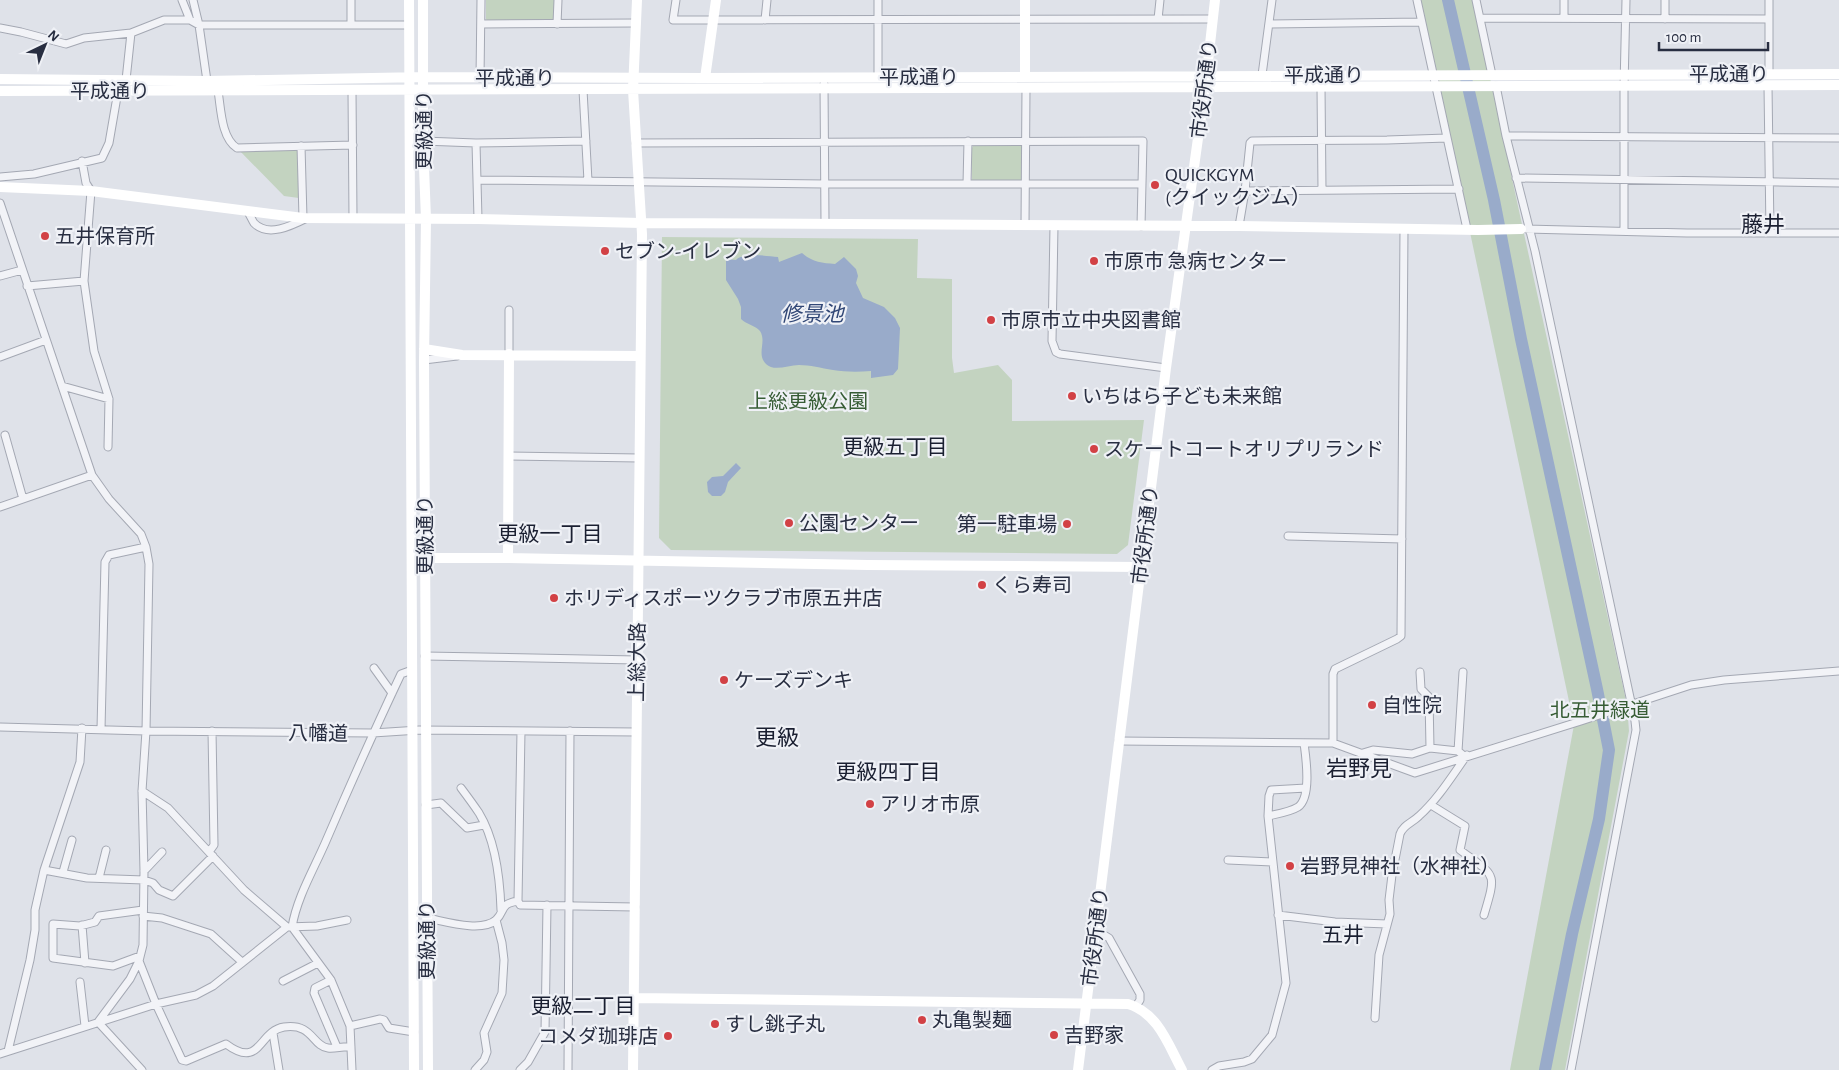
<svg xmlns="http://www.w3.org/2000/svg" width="1839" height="1070" viewBox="0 0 1839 1070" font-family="'Alegreya Sans','Noto Sans JP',sans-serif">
  <rect width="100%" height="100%" fill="#dfe2e9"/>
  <path fill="#c3d3c0" d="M486 0H556L555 19 553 21 488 22 486 19Z
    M1421 0H1473L1627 705 1629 731 1565 1070H1510L1574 725Z
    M1021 143 1023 146V178L1019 182 974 181 972 180V148L974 144Z
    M301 146 299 198 284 196 237 148Z
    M662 237 918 239 917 278 952 279V358L954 373 998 365 1012 380V421L1144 420 1128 545 1117 554 671 550 659 538Z"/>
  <path fill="#99abca" d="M802 253C812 262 822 263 835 264L844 257 856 269 858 276 856 283 863 298 884 307 895 318 900 328 898 369 893 375 871 378V371C858 372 845 372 833 370 821 368 810 365 799 365 788 365 774 372 766 364 756 354 767 342 760 331 755 325 747 325 741 319V307L738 299 726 280V259L736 260C744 252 766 256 778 257L779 262Z
    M736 463 741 468 728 482 725 492 721 496H712L708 492 707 482 712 477 723 476Z"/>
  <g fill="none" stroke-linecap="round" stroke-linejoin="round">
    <path stroke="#99abca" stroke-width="12" d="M1448 0 1494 200 1521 339 1597 689 1609 750 1599 819 1572 934 1545 1070"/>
    <defs>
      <path id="street" d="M182 0 190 20
        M193 0 199 25 207 81
        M351 0V25
        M676 0 673 20 1212 19
        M878 0V77
        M1417 0 1467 229
        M1476 0 1492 75
        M1769 0V74
        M1480 18 1769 19
        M1564 18V0
        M1158 19 1160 0
        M1665 19V0
        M765 20 767 0
        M481 24 635 23
        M557 24 558 0
        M1269 24 1421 22
        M0 28 21 32 66 44 84 38 131 33 164 20H190L199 25H409
        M1262 75 1272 0
        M480 78 481 0
        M126 80 131 33
        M824 84 825 223
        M1496 86 1506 136 1535 251 1635 721 1636 730 1571 1070
        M1768 86 1770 233
        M1321 87 1322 190
        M583 90 588 181
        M218 91C221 108 221 138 237 148L353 145
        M352 91 353 218
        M1506 136 1839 138
        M423 141 476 143 586 141
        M476 143 478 219
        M636 143 1143 141 1141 226
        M301 146 303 218
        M82 161 86 183 91 191 84 281 94 351 109 399 108 447
        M0 177 34 174 102 158 109 143 118 91
        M1516 178 1839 183
        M478 180 825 184H1142
        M967 184 968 141
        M1245 191 1459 189
        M0 203 92 475 109 499 141 534 146 547 149 564 146 731 142 791 144 871 143 945 139 961 130 979 98 1022 142 1070
        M248 212C250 215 252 220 254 223 268 238 293 225 307 218
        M1025 225 1026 88
        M1054 226 1052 341 1056 352 1060 354 1166 368
        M1239 226 1245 191 1250 143 1252 141 1387 140 1447 138
        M1526 229 1687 233H1839
        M1624 231V87L1626 0
        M0 276 22 270
        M27 286 84 281
        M509 310V354
        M0 357 46 340
        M424 360 457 356
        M62 386 109 399
        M5 435 23 499
        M509 456 639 458
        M0 507 92 475
        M1288 536 1402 539
        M425 656 637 660
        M374 668 392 693
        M1420 672 1421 689 1429 697 1430 748
        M0 727 146 731 373 733 419 730 636 732
        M101 729 105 562 109 555 146 547
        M521 731 518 901 520 905 635 907
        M1119 741 1333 743 1415 773 1581 721 1691 685 1724 680 1839 671
        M1333 743V674L1335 669 1397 639 1401 636 1404 229
        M1458 751 1463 672
        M1363 753 1373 750 1412 754 1430 748 1458 751 1464 756
        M461 788C467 796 473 804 479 813 496 841 500 878 501 910
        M142 791 168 808 244 890 287 927
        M426 805 441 803 467 828 484 825
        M1431 805 1465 826 1460 850C1496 877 1497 871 1484 915
        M1268 816 1269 796 1271 790 1306 788
        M209 852 214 845 212 731
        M1228 860 1273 862
        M44 870 87 878 144 880 153 883 159 890 173 896 213 856
        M144 871 162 852
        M63 872 72 840
        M99 878 106 850
        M1278 915 1335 922 1387 924
        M143 916 162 918 211 934 242 962
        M427 918C444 921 481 933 496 920 506 910 499 904 518 901
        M82 925 85 963
        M1096 930 1109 938 1140 994V1000L1136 1006
        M140 956 113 966 53 958V924L80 926 95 922 99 916 143 910
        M139 961 156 1004 182 1060 186 1061 226 1044C261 1070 258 1031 284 1027 313 1023 312 1046 328 1048 335 1049 343 1046 351 1047
        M331 980 315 988 314 993 337 1047
        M283 981 318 963
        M80 982 85 1026
        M1375 1018 1379 955 1390 914 1389 900 1392 875 1400 834C1403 825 1412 823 1419 816 1438 799 1452 776 1467 755
        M350 1026 380 1019 384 1020 389 1028 414 1032
        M273 1033 279 1070
        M8 1051 30 960 35 930V910L44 870 80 762 82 728
        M0 1054 156 1004 196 995 213 986 287 927 317 926 347 920
        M352 1070 350 1026 331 980 292 927C297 897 314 869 326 841 350 785 375 729 401 674L412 670
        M475 1070 484 1060 487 1052 484 1033 502 993 504 960 502 943 496 920
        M520 1070 528 1062 545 1032 547 905
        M568 1070 570 731
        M1212 1070 1219 1066 1244 1062 1252 1059 1272 1035 1286 983 1268 816C1277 814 1290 812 1298 807 1312 797 1306 758 1304 743"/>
    </defs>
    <use href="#street" stroke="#a4a8b3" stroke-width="9"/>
    <use href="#street" stroke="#f2f3f7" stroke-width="7"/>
    <path stroke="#fff" stroke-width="10" d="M409 0 414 1070
      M423 0V141L426 219 424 360 428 1070
      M1025 0V76
      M705 78 716 0
      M0 79 207 81 424 77 705 78 1839 74
      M0 91 1839 85
      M0 187 91 191 303 218 478 219 641 223 1239 226 1478 230 1521 229
      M424 349 462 355 640 356
      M420 558H508L868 565 1141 567
      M508 558 509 354
      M634 998 1128 1004C1158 1013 1168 1044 1182 1070
      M633 1070 642 234 633 90 637 0
      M1078 1070 1166 368 1205 88 1215 0"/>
  </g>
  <g fill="#d24145" stroke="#eff1f6" stroke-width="2">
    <circle cx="1155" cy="185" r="5"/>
    <circle cx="45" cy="236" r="5"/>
    <circle cx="605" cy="251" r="5"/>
    <circle cx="1094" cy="261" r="5"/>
    <circle cx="991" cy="320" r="5"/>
    <circle cx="1072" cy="396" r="5"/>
    <circle cx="1094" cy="449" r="5"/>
    <circle cx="789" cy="523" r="5"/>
    <circle cx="1067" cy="524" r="5"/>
    <circle cx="982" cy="585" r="5"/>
    <circle cx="554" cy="598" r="5"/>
    <circle cx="724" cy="680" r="5"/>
    <circle cx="1372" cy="705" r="5"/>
    <circle cx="870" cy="804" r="5"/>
    <circle cx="1290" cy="866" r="5"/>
    <circle cx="922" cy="1020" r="5"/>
    <circle cx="715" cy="1024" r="5"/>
    <circle cx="1054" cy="1035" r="5"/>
    <circle cx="668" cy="1036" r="5"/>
  </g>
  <g text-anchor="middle" stroke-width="4.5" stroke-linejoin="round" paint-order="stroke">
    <g font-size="20" fill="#282e41" stroke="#eff1f6">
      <text x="1729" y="81">平成通り</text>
      <text x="1324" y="82">平成通り</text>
      <text x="919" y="84">平成通り</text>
      <text x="515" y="85">平成通り</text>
      <text transform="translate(1204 89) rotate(-83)" y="7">市役所通り</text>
      <text x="110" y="98">平成通り</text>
      <text transform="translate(424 130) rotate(-90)" y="7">更級通り</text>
      <text transform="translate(425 535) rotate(-90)" y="7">更級通り</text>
      <text transform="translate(1145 535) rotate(-83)" y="7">市役所通り</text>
      <text transform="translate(637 662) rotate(-89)" y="7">上総大路</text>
      <text transform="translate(318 733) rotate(1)" y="7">八幡道</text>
      <text transform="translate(1095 937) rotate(-83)" y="7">市役所通り</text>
      <text transform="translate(427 940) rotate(-90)" y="7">更級通り</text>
    </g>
    <g font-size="20" fill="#282e41" stroke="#eff1f6" text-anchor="start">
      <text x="1165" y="181">QUICKGYM<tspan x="1165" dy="23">(クイックジム）</tspan></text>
      <text x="55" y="243">五井保育所</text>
      <text x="615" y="258">セブン-イレブン</text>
      <text x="1104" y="268">市原市 急病センター</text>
      <text x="1001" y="327">市原市立中央図書館</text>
      <text x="1082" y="403">いちはら子ども未来館</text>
      <text x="1104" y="456">スケートコートオリプリランド</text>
      <text x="799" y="530">公園センター</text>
      <text x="1057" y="531" text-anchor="end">第一駐車場</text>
      <text x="992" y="592">くら寿司</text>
      <text x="564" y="605">ホリディスポーツクラブ市原五井店</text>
      <text x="734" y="687">ケーズデンキ</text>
      <text x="1382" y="712">自性院</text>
      <text x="880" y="811">アリオ市原</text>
      <text x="1300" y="873">岩野見神社（水神社）</text>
      <text x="932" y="1027">丸亀製麺</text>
      <text x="725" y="1031">すし銚子丸</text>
      <text x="1064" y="1042">吉野家</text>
      <text x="658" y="1043" text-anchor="end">コメダ珈琲店</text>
    </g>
    <g font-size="20" fill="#375d35" stroke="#eff1f6">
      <text x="808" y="408">上総更級公園</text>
      <text x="1600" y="717">北五井緑道</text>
    </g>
    <g font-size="21" font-style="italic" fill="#314776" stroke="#eff1f6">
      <text x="812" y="321">修景池</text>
    </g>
    <g font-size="21" fill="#1a1f31" stroke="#eff1f6">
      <text x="895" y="454">更級五丁目</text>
      <text x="550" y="541">更級一丁目</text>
      <text x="888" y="779">更級四丁目</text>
      <text x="1343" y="942">五井</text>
      <text x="583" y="1013">更級二丁目</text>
    </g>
    <g font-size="22" fill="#1a1f31" stroke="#eff1f6">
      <text x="1763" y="232">藤井</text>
      <text x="777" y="745">更級</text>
      <text x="1359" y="776">岩野見</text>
    </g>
  </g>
  <g transform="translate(45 45) rotate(43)" stroke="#eff1f6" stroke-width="4" paint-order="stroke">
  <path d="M0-4L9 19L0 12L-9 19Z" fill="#282e41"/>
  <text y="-8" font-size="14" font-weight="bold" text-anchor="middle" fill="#282e41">N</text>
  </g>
  <path d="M1659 42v8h109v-8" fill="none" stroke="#282e41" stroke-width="2.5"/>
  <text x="1666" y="42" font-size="15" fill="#282e41" stroke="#eff1f6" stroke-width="4" paint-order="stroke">100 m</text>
</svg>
